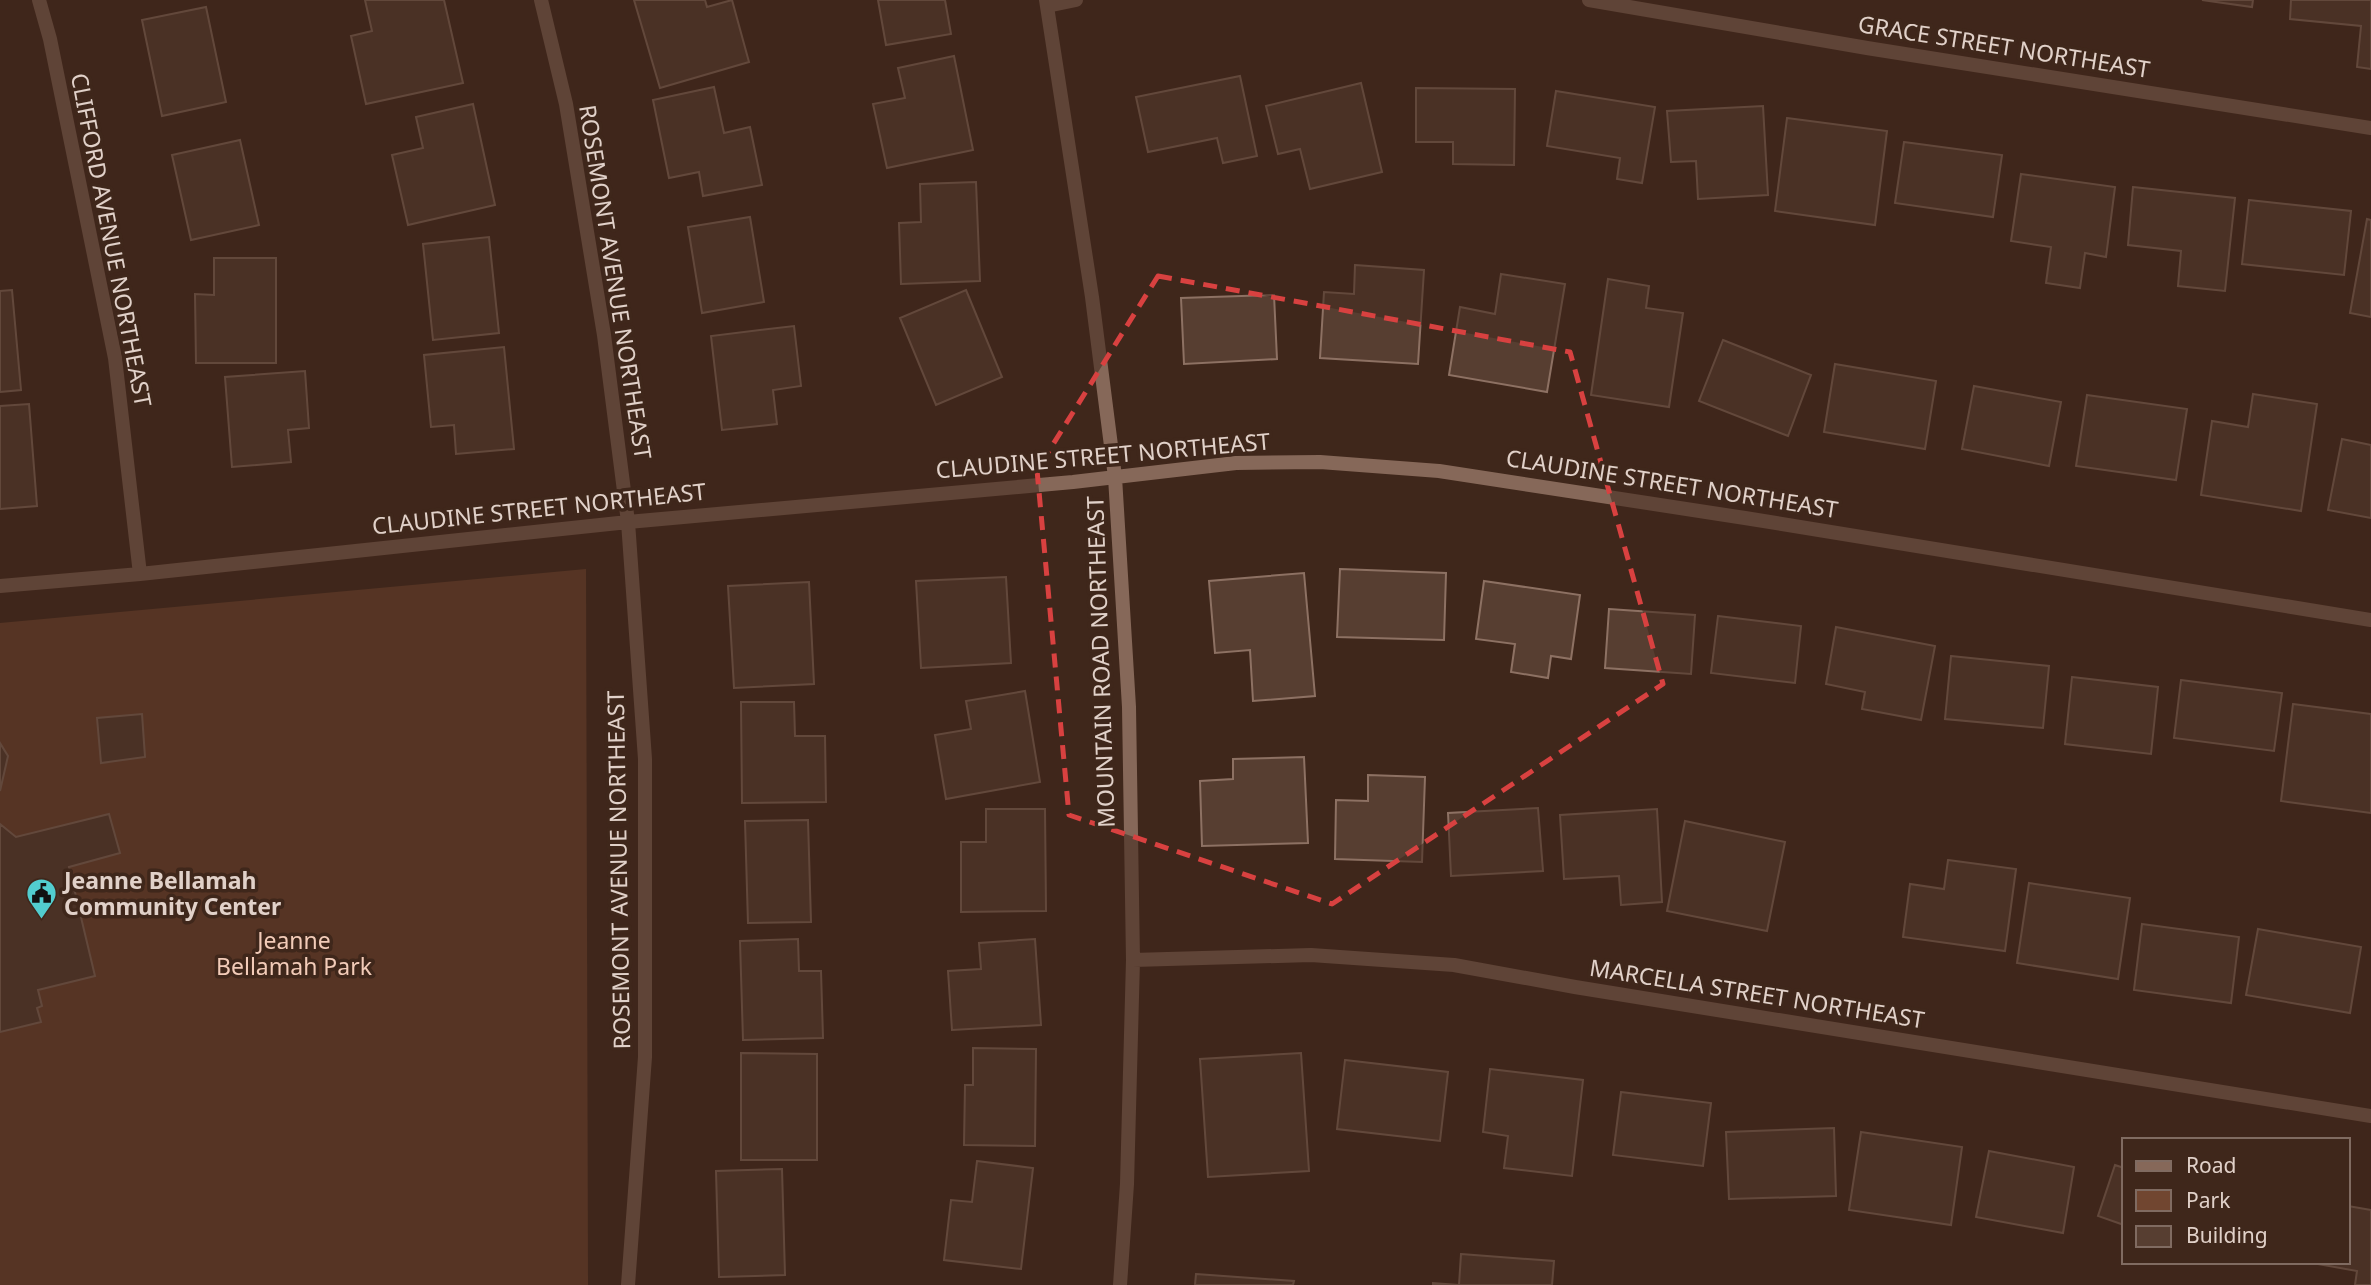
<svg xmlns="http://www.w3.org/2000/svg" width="2371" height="1285" viewBox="0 0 2371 1285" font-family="'Noto Sans',sans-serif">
  <rect width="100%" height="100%" fill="#3f271b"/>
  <path fill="#714630" d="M586 569 588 1285H0V623Z"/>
  <path fill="#573e31" stroke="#8d7163" stroke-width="2" d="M365 0H444L463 83 366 104 351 36 372 31Z
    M634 0H705L707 7 732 0 749 62 660 88Z
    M878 0H945L951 34 886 45Z
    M2202 0H2253L2252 7Z
    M2291 0H2371V69L2357 67 2361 26 2290 19Z
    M206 7 226 102 162 116 142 20Z
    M954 56 973 150 887 168 873 104 905 98 898 68Z
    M1240 76 1257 156 1223 163 1217 138 1148 152 1136 97Z
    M1361 83 1382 172 1310 189 1300 149 1278 154 1266 106Z
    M714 87 724 133 750 127 762 185 703 196 699 172 669 178 653 100Z
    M1416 88 1515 89 1514 165 1453 164V142H1416Z
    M1556 91 1655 107 1642 183 1617 179 1620 158 1547 146Z
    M473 104 495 205 408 225 392 155 423 148 416 117Z
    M1763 106 1768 195 1698 199 1696 161 1671 162 1667 111Z
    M1787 118 1887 131 1875 225 1775 211Z
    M240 140 259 225 191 240 172 155Z
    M1904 142 2002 155 1993 217 1895 203Z
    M2021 174 2115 187 2106 257 2085 253 2080 288 2046 283 2051 247 2011 241Z
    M976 182 980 281 901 284 899 223 921 222 920 184Z
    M2133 187 2235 198 2225 291 2178 286 2181 251 2128 245Z
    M2249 200 2351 211 2344 275 2242 264Z
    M750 217 764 302 702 313 688 227Z
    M2367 219 2371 220V317L2350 313Z
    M489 237 499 333 433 340 423 244Z
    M214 258H276V363H196L195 294 214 295Z
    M1355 265 1424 270 1418 364 1320 358 1324 292 1354 294Z
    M1501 274 1565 284 1547 392 1449 375 1460 307 1495 314Z
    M1608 279 1649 286 1646 308 1683 313 1669 407 1591 395Z
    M12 290 21 390 0 392V291Z
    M966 290 1002 377 936 405 900 318Z
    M1274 295 1277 359 1184 364 1181 298Z
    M794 326 801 386 773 390 777 424 722 430 711 336Z
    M1723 340 1811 375 1788 436 1699 401Z
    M504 347 514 449 456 454 454 425 431 427 424 355Z
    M1835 364 1936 381 1925 449 1824 432Z
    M305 371 309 428 288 430 291 462 232 467 225 377Z
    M1974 386 2061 402 2049 466 1962 449Z
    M2253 394 2317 404 2301 511 2201 495 2212 421 2248 427Z
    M2087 395 2187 409 2176 480 2076 466Z
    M29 404 37 506 0 509V406Z
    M2342 439 2371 445V518L2328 510Z
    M1340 569 1446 573 1444 640 1337 637Z
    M1304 573 1315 696 1253 701 1250 650 1215 653 1209 581Z
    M1006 577 1011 663 921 668 916 581Z
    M1484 581 1580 595 1571 659 1551 656 1548 678 1511 672 1515 644 1476 639Z
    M809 582 814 684 734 688 728 586Z
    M1609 609 1695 615 1691 674 1605 668Z
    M1718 616 1801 626 1795 683 1711 673Z
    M1836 627 1935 646 1921 720 1862 709 1865 692 1826 684Z
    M1951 656 2049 666 2043 728 1945 719Z
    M2072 677 2158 687 2151 754 2065 744Z
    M2181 680 2282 693 2274 751 2174 738Z
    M1025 691 1040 782 946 799 935 735 971 729 966 701Z
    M741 702H794L795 736H825L826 802 742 803Z
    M2293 704 2371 714V813L2281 801Z
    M142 714 145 757 101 763 97 718Z
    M0 743 8 756 0 791Z
    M1304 757 1308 843 1202 846 1200 781 1233 779V759Z
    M1368 775 1425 777 1422 862 1335 859 1336 800 1368 801Z
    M1538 808 1543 871 1451 876 1448 813Z
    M986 809H1045L1046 911 961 912V842H986Z
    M1657 809 1662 902 1621 905 1619 876 1564 879 1560 815Z
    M109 814 120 853 69 867 95 976 38 990 42 1006 37 1008 41 1022 0 1032V824L16 837Z
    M808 820 811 922 748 923 745 821Z
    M1685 821 1785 842 1767 931 1667 911Z
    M1948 860 2016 869 2005 951 1903 937 1910 884 1944 889Z
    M2029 883 2130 898 2118 979 2017 963Z
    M2142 924 2239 937 2231 1003 2134 990Z
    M2258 929 2361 947 2350 1013 2246 995Z
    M798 939 799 971H821L823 1038 743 1040 740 941Z
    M1035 939 1041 1025 952 1030 948 971 981 969 979 943Z
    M973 1048 1036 1049 1035 1146 964 1145 965 1085H973Z
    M741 1053 817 1054V1160H741Z
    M1301 1053 1309 1171 1208 1177 1200 1059Z
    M1345 1060 1448 1072 1440 1141 1337 1129Z
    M1490 1069 1583 1080 1572 1176 1504 1168 1508 1136 1483 1132Z
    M1621 1092 1711 1103 1703 1166 1613 1155Z
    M1834 1128 1836 1196 1729 1199 1726 1132Z
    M1861 1132 1962 1147 1951 1225 1849 1210Z
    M1989 1151 2074 1167 2063 1233 1976 1217Z
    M977 1161 1033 1168 1021 1269 944 1260 951 1200 972 1202Z
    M2115 1165 2124 1168V1225L2098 1216Z
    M782 1169 785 1275 719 1277 716 1171Z
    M2348 1206 2371 1210V1285H2355L2357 1271 2318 1264 2348 1262Z
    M1461 1254 1554 1261 1552 1285H1433V1283L1459 1285Z
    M1196 1274 1294 1281 1293 1285H1195Z"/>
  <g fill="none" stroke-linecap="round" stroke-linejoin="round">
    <path stroke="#866859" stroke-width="14" d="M39 0 50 39 115 358 140 574
      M541 0 566 104 604 335 628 522 645 759V1057L628 1285
      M1046 0 1092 297 1115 477 1129 707 1133 960 1127 1184 1120 1285
      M1589 0 1867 48 2371 128
      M1047 6 1076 0
      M0 586 140 574 628 522 1073 482 1236 463 1320 462 1439 471 1745 518 2371 620
      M1133 960 1311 955 1454 965 1575 987 2371 1116"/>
  </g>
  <path d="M0 0H2371V1285H0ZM1158 276 1570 352 1663 684 1332 904 1069 815 1037 470Z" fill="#3f271b" fill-opacity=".55" fill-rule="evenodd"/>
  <path fill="none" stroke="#d84140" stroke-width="5" stroke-dasharray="14 9" stroke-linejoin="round" d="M1158 276 1570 352 1663 684 1332 904 1069 815 1037 470Z"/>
  <defs>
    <symbol id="civic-pin" viewBox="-11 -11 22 30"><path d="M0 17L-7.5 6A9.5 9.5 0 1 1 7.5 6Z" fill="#52cdcf" stroke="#3f271b"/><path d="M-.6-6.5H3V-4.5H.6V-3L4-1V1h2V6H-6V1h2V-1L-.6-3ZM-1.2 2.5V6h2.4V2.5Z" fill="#111"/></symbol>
  </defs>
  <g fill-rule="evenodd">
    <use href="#civic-pin" x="24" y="876" width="35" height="47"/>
  </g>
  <g text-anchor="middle" stroke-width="7" stroke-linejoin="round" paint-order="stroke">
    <g font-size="23" fill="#e1d1c9" stroke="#3f271b">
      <text transform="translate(2004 47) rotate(9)" y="8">GRACE STREET NORTHEAST</text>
      <text transform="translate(111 240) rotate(79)" y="8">CLIFFORD AVENUE NORTHEAST</text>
      <text transform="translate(615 282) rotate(81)" y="8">ROSEMONT AVENUE NORTHEAST</text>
      <text transform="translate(1103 456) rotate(-5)" y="8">CLAUDINE STREET NORTHEAST</text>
      <text transform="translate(1672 484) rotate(9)" y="8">CLAUDINE STREET NORTHEAST</text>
      <text transform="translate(539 509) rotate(-6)" y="8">CLAUDINE STREET NORTHEAST</text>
      <text transform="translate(1101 662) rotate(-92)" y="8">MOUNTAIN ROAD NORTHEAST</text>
      <text transform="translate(619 870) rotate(-91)" y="8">ROSEMONT AVENUE NORTHEAST</text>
      <text transform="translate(1757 994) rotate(9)" y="8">MARCELLA STREET NORTHEAST</text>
    </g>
    <g font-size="23" font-weight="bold" fill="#e1d1c9" stroke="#3f271b" text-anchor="start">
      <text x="64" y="889">Jeanne Bellamah<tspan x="64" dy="26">Community Center</tspan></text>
    </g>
    <g font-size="23" fill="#f2cbb8" stroke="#3f271b">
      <text x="294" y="949">Jeanne<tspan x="294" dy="26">Bellamah Park</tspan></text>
    </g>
  </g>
  <rect x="2122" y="1138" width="228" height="126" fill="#3f271b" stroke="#806b61" stroke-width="2"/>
  <rect x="2136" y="1161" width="35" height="10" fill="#866859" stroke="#806b61" stroke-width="2"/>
  <text x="2186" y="1173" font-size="21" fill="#e1d1c9">Road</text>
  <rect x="2136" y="1190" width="35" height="21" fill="#714630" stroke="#806b61" stroke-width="2"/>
  <text x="2186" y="1208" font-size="21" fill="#e1d1c9">Park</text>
  <rect x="2136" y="1226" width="35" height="21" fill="#573e31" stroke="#806b61" stroke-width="2"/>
  <text x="2186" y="1243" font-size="21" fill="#e1d1c9">Building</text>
</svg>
